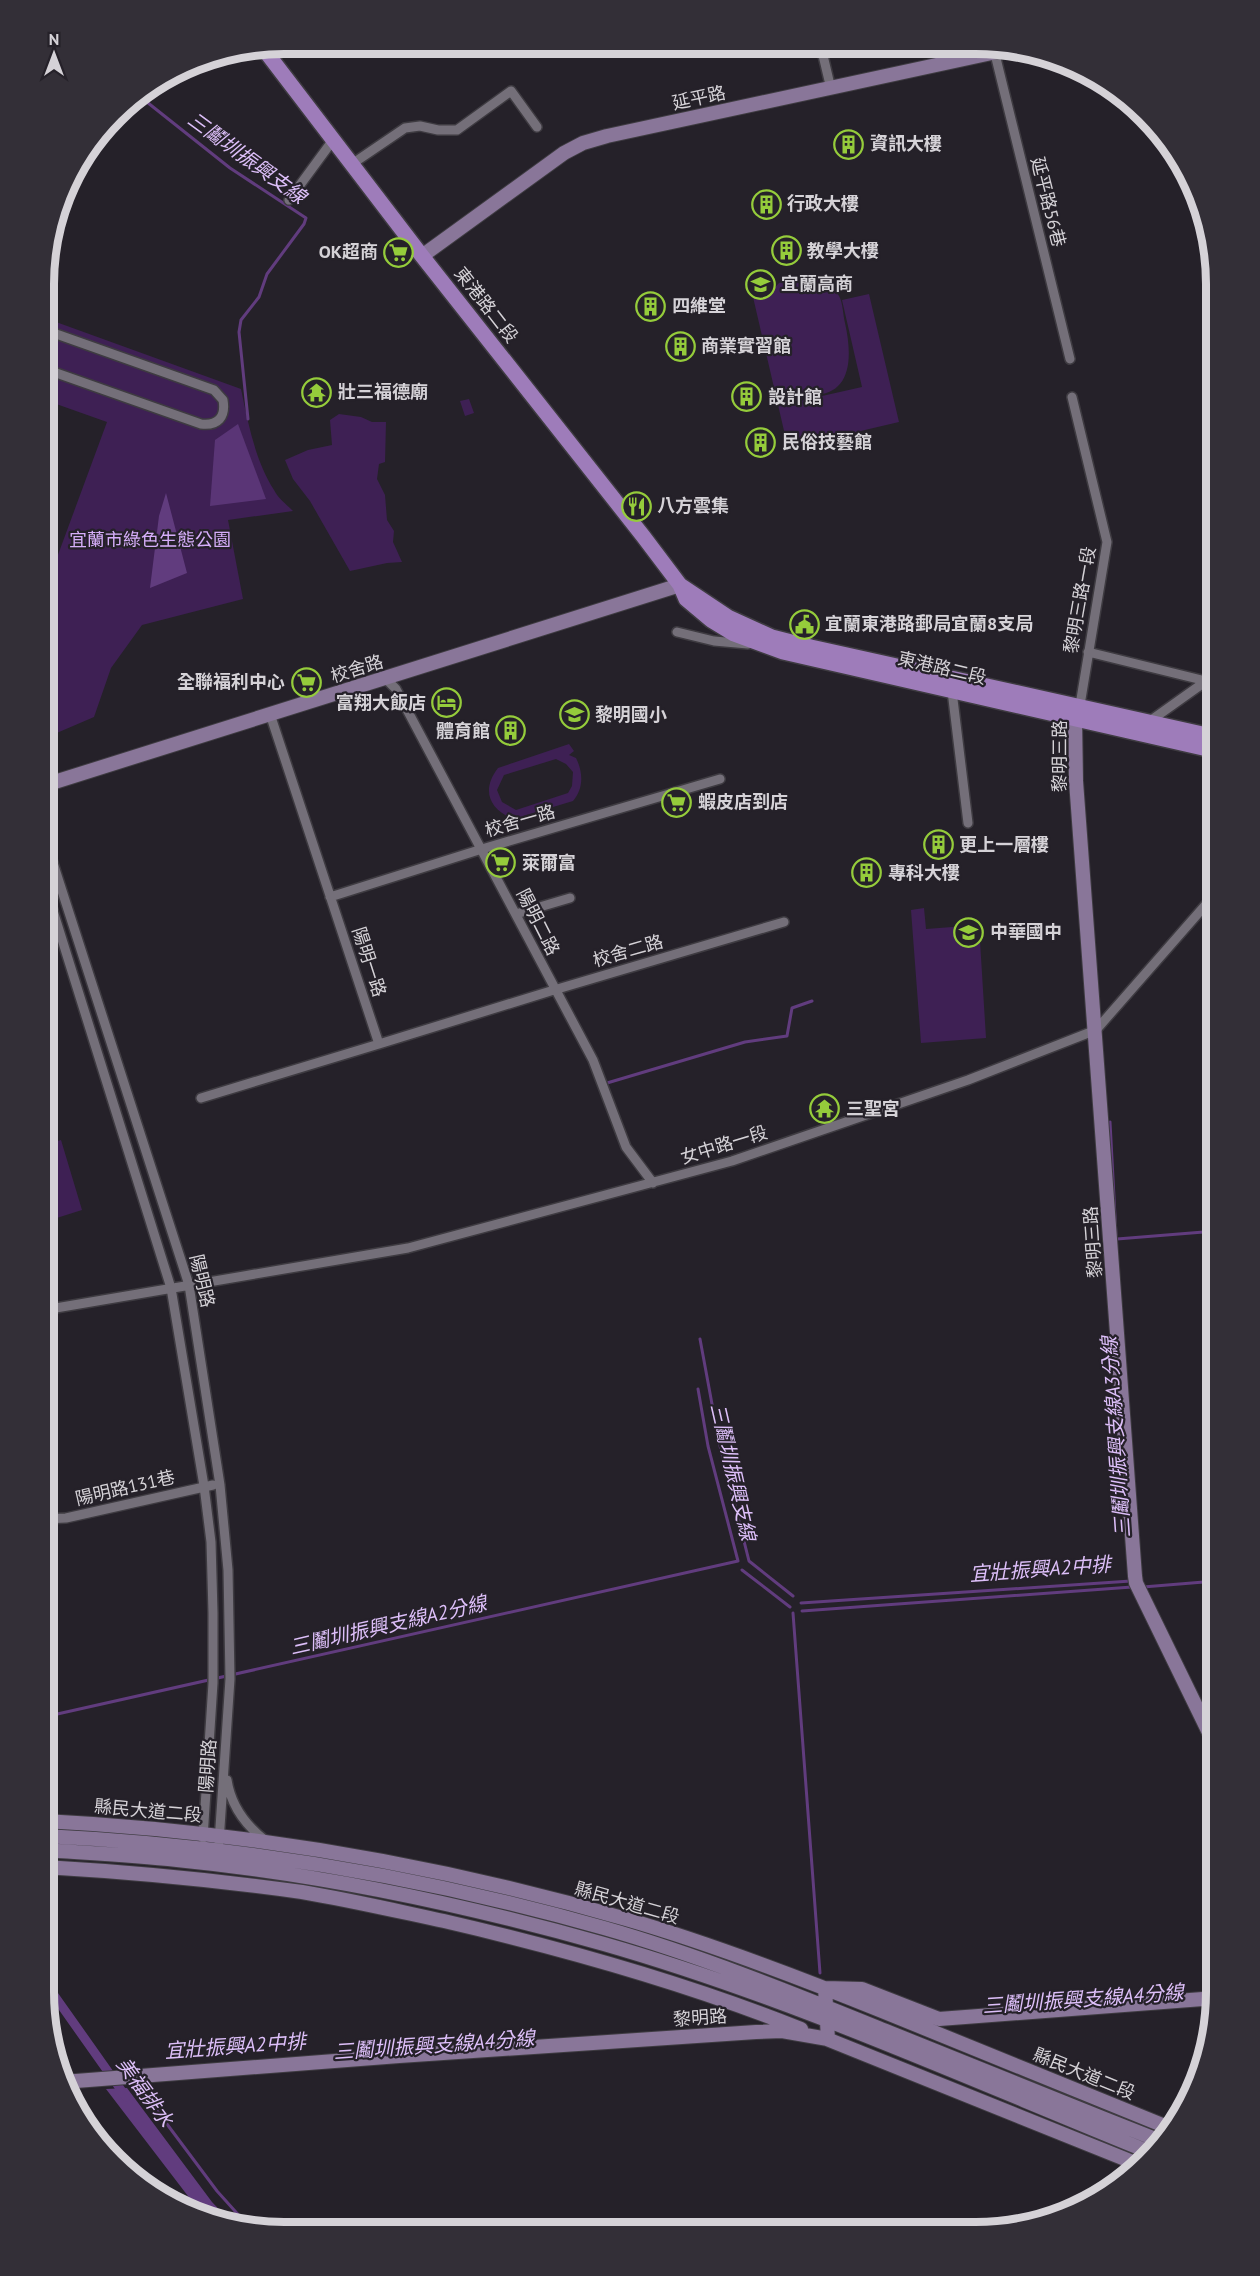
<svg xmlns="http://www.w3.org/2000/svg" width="1260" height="2276" viewBox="0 0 1260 2276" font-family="'PT Sans','Noto Sans TC',sans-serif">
  <rect width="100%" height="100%" fill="#252129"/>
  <path fill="#3e2054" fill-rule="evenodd" d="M795 276C810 276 831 281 839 296 843 303 843 315 845 323 856 372 845 407 787 391L791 403 862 387 842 300 869 294 899 422 788 448 750 284 763 281 767 296 779 283Z
    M45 318 241 389C248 423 255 460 274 490 278 498 286 504 293 511L228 520 243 599 142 625 111 668 94 717 45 738V590L107 422 45 400Z
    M469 399 474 413 465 416 460 401Z
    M339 414 361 417 372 422H386L385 462 379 464 377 479 385 495 387 520 394 531 393 542 402 562 387 563 350 571 310 501 293 479 285 460 308 450 332 445 330 420Z
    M569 744 574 751 569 755 576 758C583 772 584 788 573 801L513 819C489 809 481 790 498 768ZM556 759 566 764 573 772 572 786 568 793 516 810 502 802 497 790 504 775Z
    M924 908 926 929 979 925 986 1038 921 1043 911 910Z
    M61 1140 82 1210 44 1222V1145Z"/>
  <path fill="#5a3576" d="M238 424 266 499 210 506 215 440Z"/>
  <path fill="#613c7e" d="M166 493 187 573 150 588 159 516Z
    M127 2088 212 2202 235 2226 204 2217 106 2089Z"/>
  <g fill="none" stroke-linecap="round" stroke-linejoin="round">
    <path stroke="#613c7e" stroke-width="3" d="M138 95 230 168 306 218 304 224 267 274 259 297 241 320 239 332 248 419
      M607 1083 745 1042 787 1036 792 1008 812 1001
      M1108 1123 1110 1122 1116 1235
      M1117 1239 1216 1231
      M700 1339 719 1442 749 1561 793 1596
      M742 1570 790 1607
      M1143 1587 1216 1581
      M801 1603 1131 1581
      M802 1611 1132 1587
      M793 1613 820 1973
      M44 1717 738 1561 708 1446 698 1389
      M1212 1761 1216 1820
      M137 2084 217 2191 252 2230"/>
    <path stroke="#613c7e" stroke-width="9" d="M44 1981 126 2097"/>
    <defs>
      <path id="street" d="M821 47 831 89
        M994 50 1070 359
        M352 164 405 128 420 126 438 130H457L511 91 537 127
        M289 200 333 140
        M45 369 201 424C218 426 226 417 223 400L214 390 45 330
        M1072 397 1107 542 1080 705
        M677 632 714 641 748 644
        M1088 652 1206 681
        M386 679 396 689 593 1060 626 1147 653 1183
        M952 691 968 823
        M1149 724 1150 721 1216 674
        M45 838 189 1285 220 1485 228 1570 230 1679 219 1842
        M45 885 171 1288 204 1486 211 1542 213 1613V1683L203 1838
        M330 897 482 849 720 779
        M516 914 570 898
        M379 1044 554 990 784 922
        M201 1098 379 1044 270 714
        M44 1310 408 1248 732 1161 968 1080 1096 1030 1216 893
        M44 1519 66 1518 213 1485
        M227 1780C231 1806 245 1825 266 1841"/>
      <path id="secondary" d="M422 256 564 153 583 143 607 136 1015 48
        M1078 711 1075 718 1076 781 1135 1576 1136 1583 1215 1745 1216 1759
        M45 785 680 585
        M44 1821C241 1831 436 1864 626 1919 712 1944 798 1977 882 2011 979 2050 1075 2090 1172 2129
        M44 1836C234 1845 421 1876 604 1928 702 1956 797 1995 891 2033 981 2069 1072 2106 1163 2142
        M44 1850C88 1853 133 1855 177 1860 319 1874 466 1905 604 1944 792 1998 971 2080 1152 2153
        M44 1867C130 1872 216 1880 302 1892 350 1900 397 1911 444 1921 565 1949 686 1983 801 2029
        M822 2037 1140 2165
        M63 2082 399 2056 756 2032 782 2031 828 2039 825 1988 862 1989 939 2019 1216 1998"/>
      <path id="primary" d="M263 48 422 256 643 536 680 585 686 599 711 620 734 634 783 652 1216 751
        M680 585 728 617 772 637 811 647 1216 737"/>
    </defs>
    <use href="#street" stroke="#3e3b41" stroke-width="12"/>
    <use href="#secondary" stroke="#3e3b41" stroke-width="16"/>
    <use href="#primary" stroke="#3e3b41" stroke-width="18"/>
    <use href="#street" stroke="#746f79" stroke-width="9"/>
    <use href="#secondary" stroke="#897699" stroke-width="14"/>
    <use href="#primary" stroke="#9e7cba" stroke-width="15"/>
  </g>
  <defs>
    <symbol id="building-ring" viewBox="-11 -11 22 22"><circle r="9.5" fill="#252129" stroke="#95cc3b" stroke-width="1.5"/><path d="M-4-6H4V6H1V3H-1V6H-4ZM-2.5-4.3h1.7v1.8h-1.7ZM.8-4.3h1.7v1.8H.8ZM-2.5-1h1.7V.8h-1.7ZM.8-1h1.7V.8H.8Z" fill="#95cc3b"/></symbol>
    <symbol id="supermarket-ring" viewBox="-11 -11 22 22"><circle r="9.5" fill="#252129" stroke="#95cc3b" stroke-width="1.5"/><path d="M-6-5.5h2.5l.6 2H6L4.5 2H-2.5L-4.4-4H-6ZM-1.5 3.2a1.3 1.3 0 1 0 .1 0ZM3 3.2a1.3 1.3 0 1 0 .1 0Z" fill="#95cc3b"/></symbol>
    <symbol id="school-ring" viewBox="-11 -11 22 22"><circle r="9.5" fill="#252129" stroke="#95cc3b" stroke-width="1.5"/><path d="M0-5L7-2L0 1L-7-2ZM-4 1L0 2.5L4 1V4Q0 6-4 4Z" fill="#95cc3b"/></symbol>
    <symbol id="temple-ring" viewBox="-11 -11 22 22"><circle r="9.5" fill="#252129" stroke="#95cc3b" stroke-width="1.5"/><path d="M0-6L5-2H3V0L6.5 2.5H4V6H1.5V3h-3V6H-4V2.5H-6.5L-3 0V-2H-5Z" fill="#95cc3b"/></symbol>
    <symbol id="restaurant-ring" viewBox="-11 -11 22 22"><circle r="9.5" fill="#252129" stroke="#95cc3b" stroke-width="1.5"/><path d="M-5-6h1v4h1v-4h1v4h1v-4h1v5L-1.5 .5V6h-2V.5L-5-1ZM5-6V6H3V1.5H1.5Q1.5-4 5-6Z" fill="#95cc3b"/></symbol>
    <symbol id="civic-ring" viewBox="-11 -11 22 22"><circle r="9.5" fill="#252129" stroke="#95cc3b" stroke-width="1.5"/><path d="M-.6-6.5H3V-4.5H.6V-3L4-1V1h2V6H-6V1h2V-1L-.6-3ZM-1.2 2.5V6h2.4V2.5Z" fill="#95cc3b"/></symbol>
    <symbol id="hotel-ring" viewBox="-11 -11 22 22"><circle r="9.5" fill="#252129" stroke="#95cc3b" stroke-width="1.5"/><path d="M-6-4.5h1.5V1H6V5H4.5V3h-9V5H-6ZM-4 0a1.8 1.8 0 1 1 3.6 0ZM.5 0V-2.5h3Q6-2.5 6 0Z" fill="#95cc3b"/></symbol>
  </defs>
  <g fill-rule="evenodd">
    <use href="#building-ring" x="832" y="128" width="33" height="33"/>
    <use href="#building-ring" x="750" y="188" width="33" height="33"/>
    <use href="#building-ring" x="770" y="234" width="33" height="33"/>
    <use href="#supermarket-ring" x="382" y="236" width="33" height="33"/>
    <use href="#school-ring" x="744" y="268" width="33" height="33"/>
    <use href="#building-ring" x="634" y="290" width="33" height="33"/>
    <use href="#building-ring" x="664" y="330" width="33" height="33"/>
    <use href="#temple-ring" x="300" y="376" width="33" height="33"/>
    <use href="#building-ring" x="730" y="380" width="33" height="33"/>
    <use href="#building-ring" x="744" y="426" width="33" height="33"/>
    <use href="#restaurant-ring" x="620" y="490" width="33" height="33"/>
    <use href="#civic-ring" x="788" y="608" width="33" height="33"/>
    <use href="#supermarket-ring" x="290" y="666" width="33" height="33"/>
    <use href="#hotel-ring" x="430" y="686" width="33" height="33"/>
    <use href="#school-ring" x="558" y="698" width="33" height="33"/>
    <use href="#building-ring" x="494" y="714" width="33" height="33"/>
    <use href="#supermarket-ring" x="660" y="786" width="33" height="33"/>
    <use href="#building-ring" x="922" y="828" width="33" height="33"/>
    <use href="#supermarket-ring" x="484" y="846" width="33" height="33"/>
    <use href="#building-ring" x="850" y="856" width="33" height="33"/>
    <use href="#school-ring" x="952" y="916" width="33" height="33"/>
    <use href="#temple-ring" x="808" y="1092" width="33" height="33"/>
  </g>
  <g text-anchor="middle" stroke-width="4.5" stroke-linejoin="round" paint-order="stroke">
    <g font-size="18" fill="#d5d2d7" stroke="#252129">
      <text transform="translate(699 98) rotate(-12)" y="6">延平路</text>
      <text transform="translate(1048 202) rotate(76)" y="6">延平路56巷</text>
      <text transform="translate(486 305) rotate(52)" y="6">東港路二段</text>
      <text transform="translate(1080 600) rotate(-80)" y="6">黎明三路一段</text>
      <text transform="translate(942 668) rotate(13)" y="6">東港路二段</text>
      <text transform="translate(357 669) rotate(-17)" y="6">校舍路</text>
      <text transform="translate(1060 756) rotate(-90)" y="6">黎明三路</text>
      <text transform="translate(520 821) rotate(-16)" y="6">校舍一路</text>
      <text transform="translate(538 922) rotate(63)" y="6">陽明二路</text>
      <text transform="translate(628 951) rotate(-16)" y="6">校舍二路</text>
      <text transform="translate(369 962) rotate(72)" y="6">陽明一路</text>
      <text transform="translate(724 1145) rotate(-17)" y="6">女中路一段</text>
      <text transform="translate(1093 1242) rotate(-94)" y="6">黎明三路</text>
      <text transform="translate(202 1281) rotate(77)" y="6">陽明路</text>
      <text transform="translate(125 1488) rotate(-13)" y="6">陽明路131巷</text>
      <text transform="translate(208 1766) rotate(-86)" y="6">陽明路</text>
      <text transform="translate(148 1811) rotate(5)" y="6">縣民大道二段</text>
      <text transform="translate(627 1903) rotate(16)" y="6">縣民大道二段</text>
      <text transform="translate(700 2018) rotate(-4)" y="6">黎明路</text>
      <text transform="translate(1084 2074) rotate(22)" y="6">縣民大道二段</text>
    </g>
    <g font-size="18" font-weight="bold" fill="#d5d2d7" stroke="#252129" text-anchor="start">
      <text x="870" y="150">資訊大樓</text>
      <text x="787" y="210">行政大樓</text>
      <text x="807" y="257">教學大樓</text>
      <text x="378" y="258" text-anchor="end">OK超商</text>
      <text x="781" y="290">宜蘭高商</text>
      <text x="672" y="312">四維堂</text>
      <text x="701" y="352">商業實習館</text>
      <text x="338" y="398">壯三福德廟</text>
      <text x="768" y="403">設計館</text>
      <text x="782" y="448">民俗技藝館</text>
      <text x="657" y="512">八方雲集</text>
      <text x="825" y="630">宜蘭東港路郵局宜蘭8支局</text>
      <text x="285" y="688" text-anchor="end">全聯福利中心</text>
      <text x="426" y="709" text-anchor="end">富翔大飯店</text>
      <text x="595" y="721">黎明國小</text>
      <text x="490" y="737" text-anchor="end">體育館</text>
      <text x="698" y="808">蝦皮店到店</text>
      <text x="959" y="851">更上一層樓</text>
      <text x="522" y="869">萊爾富</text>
      <text x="888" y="879">專科大樓</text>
      <text x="990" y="938">中華國中</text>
      <text x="846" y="1115">三聖宮</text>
    </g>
    <g font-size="18" fill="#d6aefa" stroke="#252129">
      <text x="150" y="546">宜蘭市綠色生態公園</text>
    </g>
    <g font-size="20" font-style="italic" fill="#ddbff9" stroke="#252129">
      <text transform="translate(247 158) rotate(36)" y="7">三鬮圳振興支線</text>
      <text transform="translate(1116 1437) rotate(-94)" y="7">三鬮圳振興支線A3分線</text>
      <text transform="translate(733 1472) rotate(77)" y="7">三鬮圳振興支線</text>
      <text transform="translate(1040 1569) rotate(-4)" y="7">宜壯振興A2中排</text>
      <text transform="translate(388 1625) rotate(-13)" y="7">三鬮圳振興支線A2分線</text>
      <text transform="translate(1083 1999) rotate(-4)" y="7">三鬮圳振興支線A4分線</text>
      <text transform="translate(434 2045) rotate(-4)" y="7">三鬮圳振興支線A4分線</text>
      <text transform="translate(235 2046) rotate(-4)" y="7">宜壯振興A2中排</text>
      <text transform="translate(145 2092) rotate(54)" y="7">美福排水</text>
    </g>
  </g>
  <path d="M0 0H1260V2276H0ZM284 54H976A230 230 0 0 1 1206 284V1992A230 230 0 0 1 976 2222H284A230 230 0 0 1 54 1992V284A230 230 0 0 1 284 54Z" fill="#332f37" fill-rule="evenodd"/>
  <path fill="none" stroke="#d5d2d7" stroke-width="8" d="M284 54H976A230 230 0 0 1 1206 284V1992A230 230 0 0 1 976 2222H284A230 230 0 0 1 54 1992V284A230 230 0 0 1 284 54Z"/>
  <g transform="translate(54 54)" stroke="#252129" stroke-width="4.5" paint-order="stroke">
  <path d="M0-4.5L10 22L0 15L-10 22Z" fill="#d5d2d7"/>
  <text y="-9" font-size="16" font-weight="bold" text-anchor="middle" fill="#d5d2d7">N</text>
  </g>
</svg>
